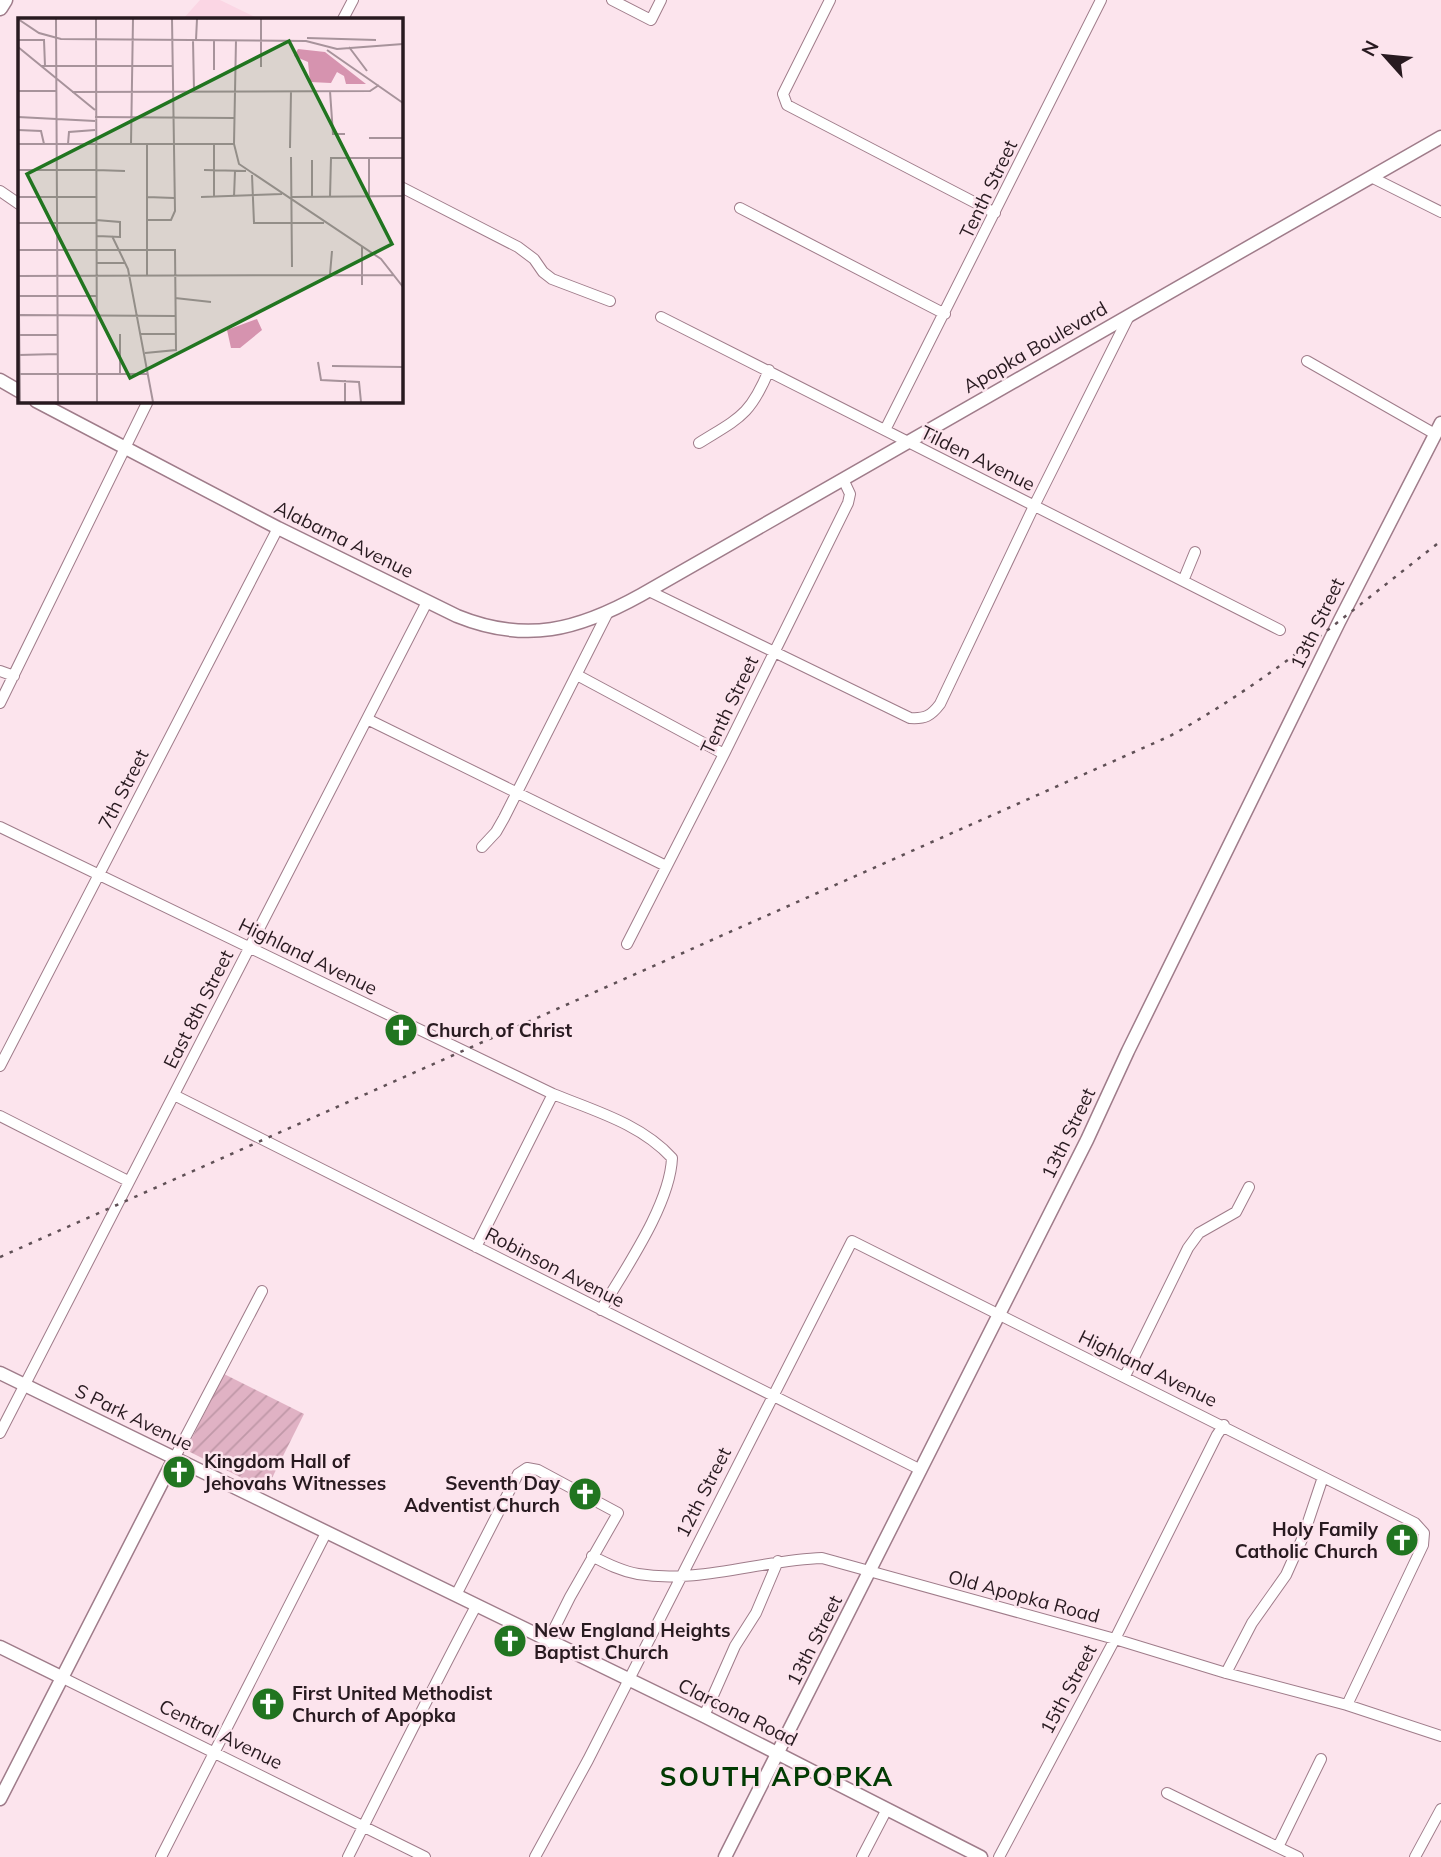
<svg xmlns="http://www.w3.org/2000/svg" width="1441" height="1857" viewBox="0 0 1441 1857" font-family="Mulish,sans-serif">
  <defs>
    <pattern id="garden-furrows" width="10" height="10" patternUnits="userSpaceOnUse" patternTransform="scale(1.75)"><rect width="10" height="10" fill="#e0b2c4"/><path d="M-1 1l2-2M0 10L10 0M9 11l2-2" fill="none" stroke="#c098a8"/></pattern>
  </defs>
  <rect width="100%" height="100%" fill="#fce4ed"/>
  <path fill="#fbd6e4" d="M200 0H220L259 19H183Z"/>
  <path fill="url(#garden-furrows)" d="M224 1374 304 1414 266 1490 186 1450Z"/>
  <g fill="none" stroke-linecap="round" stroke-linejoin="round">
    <defs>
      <path id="street" d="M612 0 651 20 661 0
        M830 0 783 94 787 105 995 213
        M343 19 353 0
        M1371 177 1441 212
        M401 187 518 247 534 259 543 272 552 279 610 301
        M0 191 19 204
        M740 208 945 314
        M661 317 1280 630
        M1307 361 1435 434
        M885 430 1101 0
        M699 443C739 418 750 416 769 370
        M1183 581 1195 552
        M649 591 910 718C925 719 931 716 940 704L1034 506 1129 316
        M0 671 14 676
        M577 675 724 754
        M0 703 148 401
        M367 719 666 866
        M0 827 553 1094C595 1111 641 1124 672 1158 670 1205 625 1269 601 1310
        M482 847 496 832 504 818 607 614
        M627 944 724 754 848 503 850 494 843 479
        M0 1066 278 528
        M174 1095 921 1470
        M0 1116 128 1181
        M476 1247 553 1094
        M1125 1376 1188 1248 1199 1233 1236 1212 1249 1187
        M0 1433 427 602
        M175 1457 262 1291
        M592 1556C607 1564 621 1571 638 1574 698 1584 761 1560 822 1558L1115 1639 1226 1673 1347 1705 1441 1736
        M456 1595 518 1474 527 1468 538 1470 618 1513 570 1597 548 1641
        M1226 1673 1252 1623 1286 1575 1303 1537 1323 1477
        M61 1677 425 1857
        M704 1716 735 1646 756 1613 778 1561
        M1167 1793 1298 1857
        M1278 1847 1321 1759
        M161 1857 326 1533
        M348 1857C390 1773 432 1689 476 1606
        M535 1857 588 1760 852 1241 1415 1523 1424 1533 1423 1545 1347 1705
        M862 1857 887 1809
        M999 1857 1115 1639 1217 1435 1224 1425
        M1415 1857 1441 1809"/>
      <path id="secondary" d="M0 380 19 391
        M36 401 278 528 457 616C526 644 578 630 641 595L1441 137
        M0 1373 704 1716 981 1857
        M0 1647 61 1677
        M0 1799 175 1457
        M725 1857 1087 1140 1128 1051 1339 622 1441 423"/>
      <path id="primary" d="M0 8 5 0"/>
    </defs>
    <use href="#street" stroke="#9f7c8a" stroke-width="12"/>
    <use href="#secondary" stroke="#9f7c8a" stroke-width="15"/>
    <use href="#primary" stroke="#9f7c8a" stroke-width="17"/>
    <use href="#street" stroke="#fff" stroke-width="10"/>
    <use href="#secondary" stroke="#fff" stroke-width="12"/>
    <use href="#primary" stroke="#fff" stroke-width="14"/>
    <path stroke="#605056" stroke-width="2.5" stroke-dasharray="3.5 7" stroke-linecap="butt" d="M0 1257 1170 736C1270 681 1352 610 1441 541"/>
  </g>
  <defs>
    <symbol id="church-disc" viewBox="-11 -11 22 22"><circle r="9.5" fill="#217520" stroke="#fce4ed"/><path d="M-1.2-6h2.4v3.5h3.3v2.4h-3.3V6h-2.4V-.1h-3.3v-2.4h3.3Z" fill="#fff"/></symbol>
  </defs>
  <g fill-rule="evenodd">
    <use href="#church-disc" x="382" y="1011" width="38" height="38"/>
    <use href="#church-disc" x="160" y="1453" width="38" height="38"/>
    <use href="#church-disc" x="566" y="1475" width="38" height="38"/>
    <use href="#church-disc" x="1383" y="1521" width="38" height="38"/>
    <use href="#church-disc" x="491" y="1622" width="38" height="38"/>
    <use href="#church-disc" x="249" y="1685" width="38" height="38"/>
  </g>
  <g text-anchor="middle" stroke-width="5" stroke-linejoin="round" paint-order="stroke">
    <g font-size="19" fill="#281a20" stroke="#fce4ed">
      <text transform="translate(988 189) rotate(-64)" y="7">Tenth Street</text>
      <text transform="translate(1035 347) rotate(-30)" y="7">Apopka Boulevard</text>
      <text transform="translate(978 458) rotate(26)" y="7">Tilden Avenue</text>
      <text transform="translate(344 539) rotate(26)" y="7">Alabama Avenue</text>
      <text transform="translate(1317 623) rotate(-64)" y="7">13th Street</text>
      <text transform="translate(729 705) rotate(-64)" y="7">Tenth Street</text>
      <text transform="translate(123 789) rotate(-63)" y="7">7th Street</text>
      <text transform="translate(308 956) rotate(26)" y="7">Highland Avenue</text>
      <text transform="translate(198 1009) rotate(-63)" y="7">East 8th Street</text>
      <text transform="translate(1068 1133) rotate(-64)" y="7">13th Street</text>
      <text transform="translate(555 1267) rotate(27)" y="7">Robinson Avenue</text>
      <text transform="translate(1148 1368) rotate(26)" y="7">Highland Avenue</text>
      <text transform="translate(134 1417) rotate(26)" y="7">S Park Avenue</text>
      <text transform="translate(703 1492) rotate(-63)" y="7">12th Street</text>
      <text transform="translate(1024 1596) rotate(15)" y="7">Old Apopka Road</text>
      <text transform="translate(814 1640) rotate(-63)" y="7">13th Street</text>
      <text transform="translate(1068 1689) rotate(-62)" y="7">15th Street</text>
      <text transform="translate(738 1712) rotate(26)" y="7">Clarcona Road</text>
      <text transform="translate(221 1734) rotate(26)" y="7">Central Avenue</text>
    </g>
    <g font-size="19" font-weight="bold" fill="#281a20" stroke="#fce4ed" text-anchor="start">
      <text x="426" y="1037">Church of Christ</text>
      <text x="204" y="1468">Kingdom Hall of<tspan x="204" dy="22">Jehovahs Witnesses</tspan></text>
      <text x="560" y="1490" text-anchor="end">Seventh Day<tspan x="560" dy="22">Adventist Church</tspan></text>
      <text x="1378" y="1536" text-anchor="end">Holy Family<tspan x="1378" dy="22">Catholic Church</tspan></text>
      <text x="534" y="1637">New England Heights<tspan x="534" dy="22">Baptist Church</tspan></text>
      <text x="292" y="1700">First United Methodist<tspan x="292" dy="22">Church of Apopka</tspan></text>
    </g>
    <g font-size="26" font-weight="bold" letter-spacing="2" fill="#023b03" stroke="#fce4ed">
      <text x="777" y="1786">SOUTH APOPKA</text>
    </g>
  </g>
  <g transform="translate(18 18)">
    <rect width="385" height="385" fill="#fce4ed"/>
    <path d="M280 31 307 34 348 66H328L326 58 319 54 313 65 292 64 290 44 276 38ZM239 301 244 312 222 330H213L209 312Z" fill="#d693af"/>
    <path fill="none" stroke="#a7939b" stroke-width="2" d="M0 1 21 15 43 21 288 23 319 31 385 26M38 1 40 384M78 1 79 384M289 20 358 22M0 22H26L27 48M175 22 176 73M178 22 179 1M196 22V52M218 22 216 126 221 146 363 241 385 269M0 29 77 92M331 29 349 53M309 32 385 85M23 48H154M243 49V1M0 73H38M312 73 315 116H327M54 74 352 73 361 67M0 99 77 103M77 99 216 100M0 112 23 113 26 126M351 120H385M0 126H216M50 126 51 114 77 112M113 126 115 1M129 126V258M196 126V179M272 130 273 73M273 139 274 249M351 140V178M0 152H78M78 152 107 153M186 152 228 153M234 157 236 205H306M0 179H78M129 179 156 180M183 179 264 176M216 179 217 153M274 179 385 178M294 179V142M312 179 313 140H385M78 202 102 204V219L79 218M129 202H153L157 193 154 1M0 205H78M0 211 2 384M94 218 110 251 135 384M0 232H157L158 332 127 335M79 245H106M312 256 314 233M0 258 376 257M344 267V229M1 278H79M157 280 193 284M2 297 158 298M102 316V356M123 316H157M2 317H40M1 337 40 336M300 344 303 362 341 364 343 384M314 348 385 349M2 356H130M327 384V362"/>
    <path fill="#217520" fill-opacity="0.15" stroke="#217520" stroke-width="3.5" d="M271 23 374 226 112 360 9 156Z"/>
    <rect width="385" height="385" fill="none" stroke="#281a20" stroke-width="3.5"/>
  </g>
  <g transform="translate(1385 56) rotate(297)" stroke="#fce4ed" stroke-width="5" paint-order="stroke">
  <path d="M0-5L12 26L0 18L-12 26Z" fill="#281a20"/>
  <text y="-10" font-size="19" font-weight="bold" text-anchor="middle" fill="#281a20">N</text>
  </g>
</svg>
